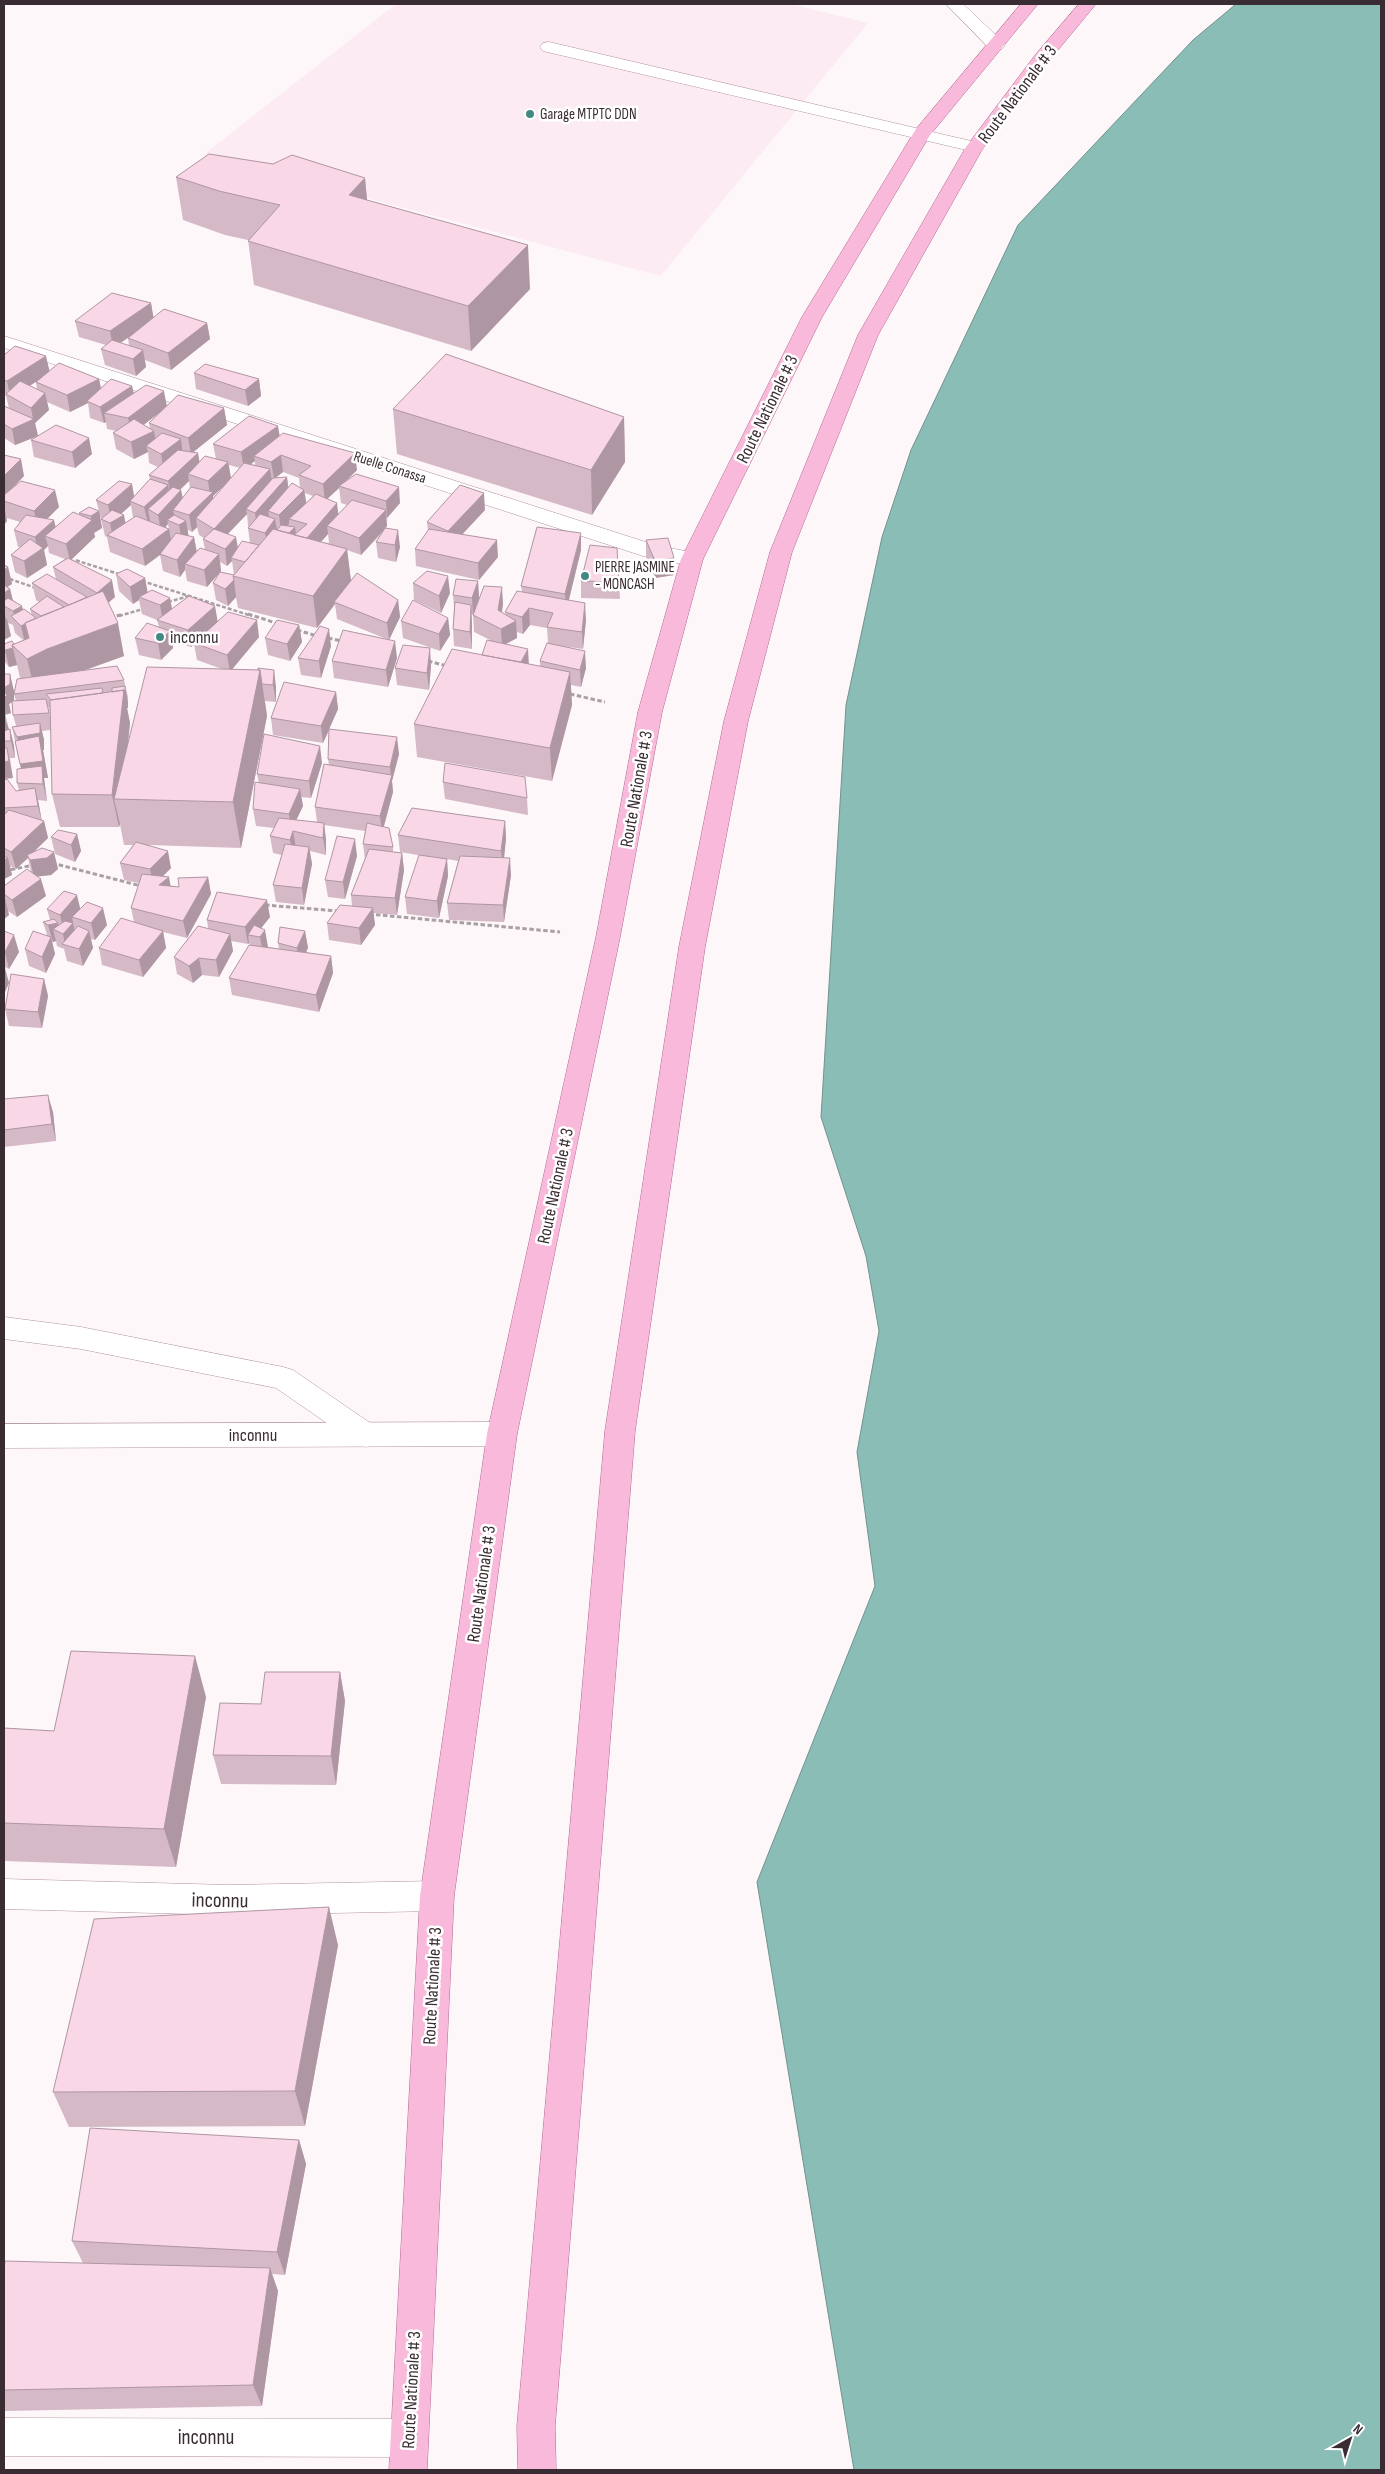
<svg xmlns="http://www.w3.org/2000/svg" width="1385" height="2474" viewBox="0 0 1385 2474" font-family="'Sofia Sans Condensed',sans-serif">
  <rect width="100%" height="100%" fill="#fef7fa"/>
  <path fill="#fcebf3" d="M396 4H791L868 23 661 276 203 155Z"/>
  <path fill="#8abdb6" stroke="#72928e" d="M1236 4H1381V2470H854L757 1882 875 1586 857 1452 879 1331 866 1256 821 1117 846 705 882 537 911 450 1018 225 1193 40Z"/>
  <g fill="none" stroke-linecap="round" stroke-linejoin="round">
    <defs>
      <path id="lane" d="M946 4H963L1002 41 1005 45 1002 49H990Z
        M549 42 975 142 981 143 984 147 981 151 975 152 543 51 540 47 543 43Z
        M4 1317 81 1327 283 1367 293 1370 376 1427 381 1435 376 1443 366 1447 356 1443 276 1388 81 1349 4 1339Z"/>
      <path id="street" d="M4 336 655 545 700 554 703 559 700 564 692 566 643 556 4 348Z
        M502 1422 512 1426 517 1434 512 1442 502 1446 4 1448V1424Z
        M4 1879 229 1885 437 1881 449 1885 454 1896 449 1907 437 1911 229 1915 4 1909Z
        M4 2418 408 2419 421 2425 427 2438 421 2451 408 2457 4 2456Z"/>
      <path id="primary" d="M1021 4H1038L930 135 822 317 703 559 662 712 620 937 517 1434 454 1896 427 2470H389L420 1896 487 1434 596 937 638 712 681 559 802 317 916 129Z
        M1079 4H1096L1048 62 983 148 878 335 792 552 748 721 705 947 635 1431 555 2426 556 2470H518L517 2426 605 1431 679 947 724 721 770 552 858 335 966 147 1036 54Z"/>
    </defs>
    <use href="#lane" stroke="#b293a2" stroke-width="1"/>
    <use href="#street" stroke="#b293a2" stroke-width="1"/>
    <use href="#primary" stroke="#b26a8f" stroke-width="1"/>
    <path stroke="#a9a0a4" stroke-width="2.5" stroke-dasharray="4 2" stroke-linecap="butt" d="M71 563 75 560 122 575
      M4 577 36 588
      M142 581 252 616
      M168 602 189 596
      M119 616 143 609"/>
    <path stroke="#a9a0a4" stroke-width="3" stroke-dasharray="4.5 2.5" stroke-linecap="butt" d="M248 614 279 624
      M110 618 123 614
      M297 630 317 636
      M328 638 342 641
      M428 661 447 666
      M570 694 605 702
      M52 863 141 886
      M4 871 34 865
      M265 905 338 911
      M369 914 560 932"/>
    <use href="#lane" fill="#fff" fill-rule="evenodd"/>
    <use href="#street" fill="#fff" fill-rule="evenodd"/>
    <use href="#primary" fill="#f8b9da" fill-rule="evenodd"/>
  </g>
  <path fill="#d6b9c7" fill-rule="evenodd" d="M273 164 365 178 367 200 530 289 471 351 254 285 248 240 225 235 183 220 176 177Z
    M151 303 153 318 207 323 210 339 171 370 145 360 146 367 136 376 105 365 101 349 106 345 79 337 75 321ZM134 334 128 338 129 346 120 343Z
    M4 353V355L49 371 99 379 101 388 132 386 134 393 167 406 224 408 227 425 193 452 199 462 216 459 213 444 280 436 357 470 345 482 400 503 387 518H386L387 526 386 528 400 547 396 562 378 558 376 542 383 532 361 555 347 550 351 581 398 600 400 617 389 640 337 619 335 604 317 628 238 608 236 597 228 606 216 600 213 583 219 573 207 587 187 581 185 569 180 577 163 571 160 555 145 566 110 552 107 537 105 536 101 519 102 518 100 517 102 528 94 533 95 537 71 559 115 597 108 603 124 656 86 670 124 680 128 697V708H127L130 723 128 745 222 669 197 660 194 644 191 647 171 640 173 648 161 660 139 655 135 638 159 627 157 620 142 614 139 600 133 604 119 591 116 574 145 578 147 593 170 598 172 609 218 622 259 637 232 669 258 670 276 687V702L265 701 267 716 241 848 149 845 171 868 163 876 171 886 179 887 208 877 211 894 187 938 163 932 166 948 143 977 102 965 99 948 134 922 131 908 139 883 124 880 120 863 133 845H124L120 824 119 827H60L52 794 51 730 42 731 44 740V750H43L48 778H44L47 801 38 800 42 821H44L48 838 33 853 58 869 51 875 38 876 46 896 17 917 8 911 9 915 4 919V885L31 872 28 858 16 869 10 866 12 875 4 879V780L16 791H19L17 783 21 769 12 727 16 726 13 715 12 702 9 704 11 713 5 715 9 729H10L14 746 15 758H10L13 778 4 746V674L14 691V701H16L14 694 20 678 17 665 9 667 5 662 4 655V644H14L23 640 15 633 13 625 8 623 11 636 4 640V565L8 567 12 584 7 587 10 589 13 600 23 609 32 615 30 609 39 602 36 600 32 583 56 579 53 567 65 559 49 553 48 546 44 550 47 565 27 578 15 572 11 555 20 547H18L14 530 20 522 7 518V521L4 525V455L24 476 14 487 59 507 47 519 56 527 80 515 79 513 99 511 96 500 134 497 150 479 149 475 158 467 149 463 148 452 134 459 116 449 113 433 116 431 107 429 106 422 104 423 90 418 88 403 70 412 47 402 49 410 35 423 38 436 15 445 4 438V406L9 408 6 396 4 394ZM41 378 36 382 37 390 29 386ZM159 413 149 423 150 428 144 425ZM255 461V465L251 464ZM229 465 240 468 231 478ZM283 472 299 478 300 488H288L287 477 275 478ZM189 481 190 489 183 498 181 490H180ZM224 486 213 498V496ZM339 488 341 503 347 505 339 514 327 499ZM305 493 313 496 306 503ZM131 505 133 518 126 523 121 514ZM247 514 248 526 250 527 248 528 250 543 238 547 228 534ZM168 524 169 529 165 527ZM197 527 199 535 204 538 203 539 205 550 197 552 194 537 188 536V530L192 532ZM328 534 329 543 321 542ZM232 561 234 575 220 572 221 571 220 562 227 566ZM48 707H49L50 712 51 719Z
    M194 373 259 379 261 396 248 406 196 389Z
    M393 409 624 417 625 462 592 515 397 454Z
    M31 440 92 454 75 468 34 457Z
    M485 510 462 535 498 557 479 580 416 566 415 549 428 531 427 522Z
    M646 540 674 558V575L655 578 646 557Z
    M581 550 569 600 586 620 583 649 555 645 586 668 581 687 571 685 572 705 552 781 417 757 414 724 482 655 490 640 474 632 473 615 471 614 472 649 454 646 453 629 454 607 453 595 478 581 479 598 503 604 502 613 506 615 505 612 522 592 521 586ZM530 625 547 628 548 643 540 661V666L529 664 506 644 517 638V632L523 634Z
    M581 581 619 582 620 599 581 598Z
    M413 583 450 593 441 613 414 600Z
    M448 618 450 635 440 651 403 638 401 621Z
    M299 625 302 642 290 661 268 655 265 638Z
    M331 646 321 678 301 675 298 658Z
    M397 658 388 687 334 678 332 661Z
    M431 665 429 690 397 685 395 668Z
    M336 692 338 709 329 729 399 754 392 781 393 792 384 826 393 847V852L402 853 404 870 397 915 373 913 375 925 361 945 329 940 327 923 352 906 351 895 365 860 363 844 365 831 324 825 326 840V855L310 851 312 864 304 905 276 902 273 885 282 855 273 853 270 836 274 828 256 826 253 809 259 783 257 774 322 763 311 798 301 797 303 806 296 820 317 822 315 807 329 765 328 759 329 731 323 743 273 735 271 718Z
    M443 782 527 798 528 815 445 799Z
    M505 821 506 838 504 858 511 875 504 922 449 920 447 903 458 861 447 859 448 876 439 918 407 914 405 897 429 857 400 852 398 835Z
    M77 834 81 851 75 862 55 854 51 837Z
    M357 856 345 899 328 897 325 880Z
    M47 909H80L107 925 95 940 91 939 93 948 83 966 67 961 64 949 57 946 56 941 52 942 55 954 46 973 29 966 25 949 47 935 43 922 50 920Z
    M270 917 261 928 268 947 279 949 278 943 305 931 308 948 305 952 331 956 333 973 319 1012 232 995 229 978 250 945 249 943 248 944 231 941 233 951 219 977 202 975 193 983 177 974 174 957 208 928 207 920Z
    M4 931 19 952 9 969 5 967 9 983 4 994Z
    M44 979 48 996 42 1028 9 1026 5 1009Z
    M4 1099 53 1112 56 1141 4 1147Z
    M340 1672 345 1701 336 1785 221 1784 213 1755 261 1704Z
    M206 1697 176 1867 4 1861V1728L54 1731Z
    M338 1945 305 2126 69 2127 53 2092Z
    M299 2140 306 2164 285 2275 272 2274 278 2291 262 2406 4 2411V2270L83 2263 72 2241Z"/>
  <path fill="#ae96a2" d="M365 178 369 221 349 195Z
    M528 245 530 289 471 351 468 306Z
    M151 303 154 320 113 348 110 331Z
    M207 323 210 339 171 370 168 353Z
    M143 350 146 367 136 376 133 359Z
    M46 356 50 373 12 397 10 396 7 381Z
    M99 379 102 395 87 401 88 403 70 412 67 395Z
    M259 379 261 396 248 406 245 390Z
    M132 386 135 403 104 413 106 422 104 423 100 407Z
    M164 391 167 407 131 434 128 418Z
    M45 393 49 410 35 423 38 436 15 445 12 429 33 419 31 408Z
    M224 408 227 425 191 454 188 438Z
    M624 417 625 462 592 515 591 470Z
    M278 426 281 443 254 456 255 461 244 469 241 452Z
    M154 431 157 447 146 446 148 452 134 459 131 442Z
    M89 438 92 454 75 468 72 452Z
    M181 439 183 456 164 470 161 454Z
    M198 453 201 470 188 474 189 481 171 498 168 481Z
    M355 453 357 470 340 487 339 486V488L325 501 323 484Z
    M281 455 283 472 274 479 271 462Z
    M21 459 24 476 4 496V476Z
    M228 462 231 479 213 496 215 509 196 518 197 527 192 532 189 515 210 495 208 481Z
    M270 469 273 486 246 509 247 514 216 546 214 529Z
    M287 477 289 494 268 511 269 516 257 529 255 513Z
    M132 484 135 501H130L131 505 112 522 108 505Z
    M168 485 171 501 181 490 184 507 173 510 175 517 167 520 168 524 161 532 158 515 148 509 150 521 148 523 144 507Z
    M399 487 400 503 387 518 386 501Z
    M55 490 59 507 38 528 34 511Z
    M304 490 307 507 289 519V524L281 532 279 515Z
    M484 493 485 510 449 548 448 531Z
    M337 503 339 520 327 526 328 534 305 560 303 543Z
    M4 505 7 521 4 525Z
    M386 510 387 526 361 555 359 538Z
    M99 511 102 528 94 533 95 537 70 561 66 544 91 520V516Z
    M124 515 127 532 113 538 110 523Z
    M275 519 278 536 268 550 265 533Z
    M54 520 58 537 45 536 48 546 44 550 47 565 27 578 24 561 38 552 35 537Z
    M186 521 189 538 182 542 179 525Z
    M295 527 297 541 282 540Z
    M169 529 172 546 145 566 142 549Z
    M398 530 400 547 396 562 395 545Z
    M581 533V550L566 611 565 594Z
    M194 537 197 554 185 564V570L180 577 177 560Z
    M236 537 239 554 231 558 232 561 227 566 225 549Z
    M497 540 498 557 479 580 478 563Z
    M347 549 351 581 334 602 335 604 317 628 313 596Z
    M219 554 221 571 207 587 204 570Z
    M674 558V575L655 578V561Z
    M8 567 12 584 4 589V570Z
    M448 576 450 593 441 613 439 596Z
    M145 578 148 594 139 597V600L133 604 130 587Z
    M112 580 115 597 100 610 97 593Z
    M234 580 236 597 228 606 225 589Z
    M478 581 479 598 473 615 472 598Z
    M502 587 503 604 499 627 498 610Z
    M10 589 14 606H4V593Z
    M170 598 173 615 163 622 160 605Z
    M398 600 400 617 389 640 387 623Z
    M585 603 586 620 583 649 582 632Z
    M471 605 472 622V649L470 632Z
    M22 606 26 623 16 621 13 611Z
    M215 606 218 623 191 647 188 630Z
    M529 608 530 625 523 634 522 617Z
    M4 611 6 619H7L11 636 4 640Z
    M448 618 450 635 440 651 439 634Z
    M257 620 259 637 230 672 227 655Z
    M516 621 517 638 502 646 501 629Z
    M118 623 124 656 54 681 35 691 27 659 47 649Z
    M25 624 29 641 25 643 21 626Z
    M299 625 302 642 290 661 287 644Z
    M329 629 331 646 321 678 319 661Z
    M170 631 173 648 161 660 158 643Z
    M395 641 397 658 388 687 386 670Z
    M13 648 17 665 9 667 5 650Z
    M430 648 431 665 429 690 427 673Z
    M528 649 529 666 520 664Z
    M585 651 586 668 581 687 580 670Z
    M260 670 267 716 241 848 233 802Z
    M274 670 276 687V702L273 685Z
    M570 672 572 705 552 781 550 748Z
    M10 674 14 691V701L9 704 11 713 4 715V688Z
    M125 686 128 703V708H127L130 723 122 799H114L120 824 119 827 112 795 116 710Z
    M336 692 338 709 323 743 321 726Z
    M6 720 11 737 4 739V721Z
    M40 723 44 740V750H43L48 778H44L47 801 43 784 24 781 20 764 22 754 17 737Z
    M10 729 14 746 15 758 11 741Z
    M397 737 399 754 392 781 393 792 382 833 380 816 391 778 390 767Z
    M320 746 322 763 311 798 309 781Z
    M7 748 13 778 4 779V762Z
    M35 788 39 805 42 823 38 806Z
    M300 789 303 806 291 831 289 814Z
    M44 821 48 838 28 857 27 855 28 858 16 869 11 852Z
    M505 821 506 838 503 868 501 851Z
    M324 823 326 840V855L323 838Z
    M293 831 296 848 293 857 290 840Z
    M77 834 81 851 75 862 71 845Z
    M355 839 357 856 345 899 343 882Z
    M309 847 312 864 304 905 302 888Z
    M168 851 171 868 153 886 150 869Z
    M54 852 58 869 51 875 34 877 30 860Z
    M402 853 404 870 397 915 395 898Z
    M8 858 12 875 4 879V860Z
    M510 858 511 875 504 922 503 905Z
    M447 859 448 876 439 918 437 901Z
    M169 877 172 894 159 885Z
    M208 877 211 894 187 938 183 921Z
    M41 879 46 896 17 917 12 900Z
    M77 895 81 912 72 917 73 922 64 932 60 915Z
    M5 898 9 915 4 919V899Z
    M267 900 270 917 255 936 248 935 249 943 248 944 245 927Z
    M103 908 107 925 95 940 91 923Z
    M373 908 375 925 361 945 359 928Z
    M58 923 60 933 53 929 56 941 53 942 48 925Z
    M73 923 77 940 65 945 63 934Z
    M265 930 268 947 263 954 260 937Z
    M89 931 93 948 83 966 79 949Z
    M163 931 166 948 143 977 139 960Z
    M305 931 308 948 300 965 297 948Z
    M230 934 233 951 219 977 216 960Z
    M14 935 19 952 9 969 5 952Z
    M51 937 55 954 46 973 42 957Z
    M331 956 333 973 319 1012 316 995Z
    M199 958 202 975 193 983 189 966Z
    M4 966 9 983 4 994Z
    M44 979 48 996 42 1028 38 1012Z
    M48 1095 53 1112 56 1141 52 1124Z
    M195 1656 206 1697 176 1867 164 1829Z
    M340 1672 345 1701 336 1785 331 1756Z
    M329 1907 338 1945 305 2126 295 2091Z
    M299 2140 306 2164 285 2275 277 2252Z
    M270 2268 278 2291 262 2406 253 2385Z"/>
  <path fill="#f9d7e7" stroke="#ae96a2" d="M209 154 273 164 292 155 365 178 349 195 528 245 468 306 248 241 280 205 219 191 176 177Z
    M112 293 151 303 110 331 75 321Z
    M164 309 207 323 168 353 128 338Z
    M112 340 143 350 133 359 101 349Z
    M15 346 46 356 7 381 4 380V355Z
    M446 354 624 417 591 470 393 409Z
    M59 363 99 379 67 395 36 382Z
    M205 364 259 379 245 390 194 373Z
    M111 379 132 386 100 407 87 401Z
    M20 381 45 393 31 408 6 394Z
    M146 385 164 391 128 418 104 413Z
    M178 395 224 408 188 438 149 423Z
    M4 406 34 419 12 429 4 424Z
    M249 416 278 426 241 452 213 444Z
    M134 419 154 431 131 442 113 433Z
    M56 425 89 438 72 452 31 440Z
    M162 433 181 439 161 454 146 446Z
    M283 433 355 453 323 484 299 475 311 466 281 455 271 462 254 456Z
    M178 450 198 453 168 481 149 475Z
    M4 455 21 459 4 476Z
    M205 456 228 462 208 481 188 474Z
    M244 463 270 469 214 529 196 518Z
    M356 474 399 487 386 501 339 486Z
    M287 477 255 513 246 509 273 478Z
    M150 479 168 485 144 507 130 501Z
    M21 481 55 490 34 511 4 501V495Z
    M119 481 132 484 108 505 96 500Z
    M292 483 304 490 279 515 268 511Z
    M460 485 484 493 448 531 427 522Z
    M173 487 181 490 158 515 148 509Z
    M191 487 213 492 189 515 173 510Z
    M316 494 337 503 307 538 294 535 307 524 289 519Z
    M352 500 386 510 359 538 327 526Z
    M89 507 99 511 91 516 79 513Z
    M112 510 124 515 110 523 101 519Z
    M73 512 92 520 66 544 45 536Z
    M260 514 275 519 265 533 248 528Z
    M26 515 54 520 35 537 14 530Z
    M174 515 186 521 179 525 167 520Z
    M136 516 169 529 142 549 107 535Z
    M281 525 295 527 289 533 277 530Z
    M537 527 581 533 565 594 521 586Z
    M385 528 398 530 395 545 376 542Z
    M214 529 236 537 225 549 203 539Z
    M273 529 347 549 313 596 233 576Z
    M429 529 497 540 478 563 415 549Z
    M176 533 194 537 177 560 160 554Z
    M668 538 674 558 655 561 646 540Z
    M30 539 43 548 24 561 11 555Z
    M242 541 259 545 245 562 231 558Z
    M590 545 617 548 619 582 581 581Z
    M200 548 219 554 204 570 185 564Z
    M68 558 112 580 97 593 53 567Z
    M4 565 8 567 4 570Z
    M127 569 145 578 130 587 116 574Z
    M427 571 448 576 439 596 413 583Z
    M220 572 234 575 233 576 234 580 225 589 213 583Z
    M357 573 398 600 387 623 334 602Z
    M47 574 87 597 69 605 32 583Z
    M456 579 478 581 472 598 453 595Z
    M4 585 10 589 4 593Z
    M484 586 502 587 498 610 516 621 501 629 473 615Z
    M152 590 170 598 160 605 139 597Z
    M103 591 118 623 47 649 27 659 12 645 29 638 25 623Z
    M517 591 585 603 582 632 547 627 553 613 529 608 522 617 505 612Z
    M47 596 64 607 41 616 30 609Z
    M189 596 215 606 188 630 157 620Z
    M8 598 22 606 13 611 4 606V601Z
    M413 600 448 618 439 634 401 621Z
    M455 602 471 605 470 632 453 629Z
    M24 609 36 618 25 623V624L21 626 11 616Z
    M228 612 257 620 227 655 194 643Z
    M277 620 299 625 287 644 265 638Z
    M147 623 170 631 158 643 135 638Z
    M320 626 329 629 319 661 298 658Z
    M343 630 395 641 386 670 332 661Z
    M487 640 528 649 521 662 482 655Z
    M12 641 14 644 12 645 13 648 5 650 4 649V644Z
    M547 643 585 651 580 670 540 661Z
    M403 645 430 648 427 673 395 668Z
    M452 649 570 672 550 748 414 724Z
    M117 666 124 680 14 694 17 679Z
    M147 667 260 670 233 802 114 799Z
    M258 668 274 670 273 685 262 684 260 670H258Z
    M4 674H10V684L4 688Z
    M284 682 336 692 321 726 271 718Z
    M125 686V691L123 692 124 690 112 692V688Z
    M102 688 103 693 51 700 46 694Z
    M4 690 7 696 4 697Z
    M124 690 112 795 52 794 50 700Z
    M46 699 49 713 13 715 12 701Z
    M4 712 6 720 4 721Z
    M40 723V733L17 737 12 727Z
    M10 729 11 741H4V731Z
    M329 729 397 737 390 767 328 759Z
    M264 734 320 746 309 781 257 774Z
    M39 736 43 761 20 764 15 741Z
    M4 748H7L9 761 4 762Z
    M445 763 525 777 527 798 443 782Z
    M324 764 392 775 380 816 315 807Z
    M42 766 43 784 17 783V769Z
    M7 779 16 791 35 788 38 806 4 808V780Z
    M255 782 300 789 289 814 253 809Z
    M412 808 505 821 501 851 398 835Z
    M9 810 44 821 11 852 4 848V815Z
    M279 818 324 823 323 838 293 831 290 840 270 836Z
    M367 823 389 828 393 847 363 844Z
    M58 830 77 834 71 845 51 837Z
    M337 836 355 839 343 882 325 880Z
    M136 842 168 851 150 869 120 863Z
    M285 844 309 847 302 888 273 885Z
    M42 848 54 852 47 858 30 860 27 855Z
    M369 849 402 853 395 898 351 895Z
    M419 855 447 859 437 901 405 897Z
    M4 856 8 858 4 860Z
    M460 856 510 858 503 905 447 903Z
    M27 869 41 879 12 900 4 894V886Z
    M142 874 169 877 159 885 179 887 178 878 208 877 183 921 131 908Z
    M64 891 77 895 60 915 47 909Z
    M217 892 267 900 245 927 207 920Z
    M87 902 103 908 91 923 72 917Z
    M340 905 373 908 359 928 327 923Z
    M121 918 163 931 139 960 99 948Z
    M54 919 58 923 48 925 43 922Z
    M65 921 73 923 63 934 53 929Z
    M254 925 265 930 260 937 248 935Z
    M78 926 89 931 79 949 62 944Z
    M198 926 230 934 216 960 199 958 189 966 174 957Z
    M280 927 305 931 297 948 278 943Z
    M4 931 14 935 5 952H4Z
    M33 931 51 937 42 957 25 949Z
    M249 945 331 956 316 995 229 978Z
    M11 974 44 979 38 1012 5 1009Z
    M48 1095 52 1124 4 1130V1099Z
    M71 1651 195 1656 164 1829 4 1823V1728L54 1731Z
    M265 1672H340L331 1756 213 1755 220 1703 261 1704Z
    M329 1907 295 2091 53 2092 94 1919Z
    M90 2128 299 2140 277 2252 72 2241Z
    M5 2261 270 2268 253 2385 4 2390V2270Z"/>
  <g fill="#438981" stroke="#fff" stroke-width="2">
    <circle cx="530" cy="114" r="5"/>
    <circle cx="585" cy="576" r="5"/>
    <circle cx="160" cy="637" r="5"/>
  </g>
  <g text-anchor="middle" stroke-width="5" stroke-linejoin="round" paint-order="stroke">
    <g font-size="15" fill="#392c32" stroke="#fff" text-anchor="start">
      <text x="540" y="119">Garage MTPTC DDN</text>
      <text x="595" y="572">PIERRE JASMINE<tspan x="595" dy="17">- MONCASH</tspan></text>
    </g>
    <g font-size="15" fill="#392c32" stroke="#fff">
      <text transform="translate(390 467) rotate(18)" y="5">Ruelle Conassa</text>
    </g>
    <g font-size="18" fill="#392c32" stroke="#fff">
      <text transform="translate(1017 94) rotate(-53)" y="6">Route Nationale # 3</text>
      <text transform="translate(767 409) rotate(-64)" y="6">Route Nationale # 3</text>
      <text transform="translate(636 789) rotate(-80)" y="6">Route Nationale # 3</text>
      <text transform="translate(555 1186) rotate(-78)" y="6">Route Nationale # 3</text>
      <text x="253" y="1441">inconnu</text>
      <text transform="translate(481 1584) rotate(-82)" y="6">Route Nationale # 3</text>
      <text transform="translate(432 1986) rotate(-87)" y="6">Route Nationale # 3</text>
      <text transform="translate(411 2390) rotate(-87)" y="6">Route Nationale # 3</text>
    </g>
    <g font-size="18" fill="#392c32" stroke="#fff" text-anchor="start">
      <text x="170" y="643">inconnu</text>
    </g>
    <g font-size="21" fill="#392c32" stroke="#fff">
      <text transform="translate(220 1900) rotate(1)" y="7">inconnu</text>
      <text x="206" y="2444">inconnu</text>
    </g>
  </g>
  <rect width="1385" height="2474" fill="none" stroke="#392c32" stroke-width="10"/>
  <g transform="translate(1350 2439) rotate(39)" stroke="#ffffff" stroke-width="4" paint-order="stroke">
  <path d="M0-4L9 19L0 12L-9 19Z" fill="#392c32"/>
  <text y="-8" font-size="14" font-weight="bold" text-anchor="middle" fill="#392c32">N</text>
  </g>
</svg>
